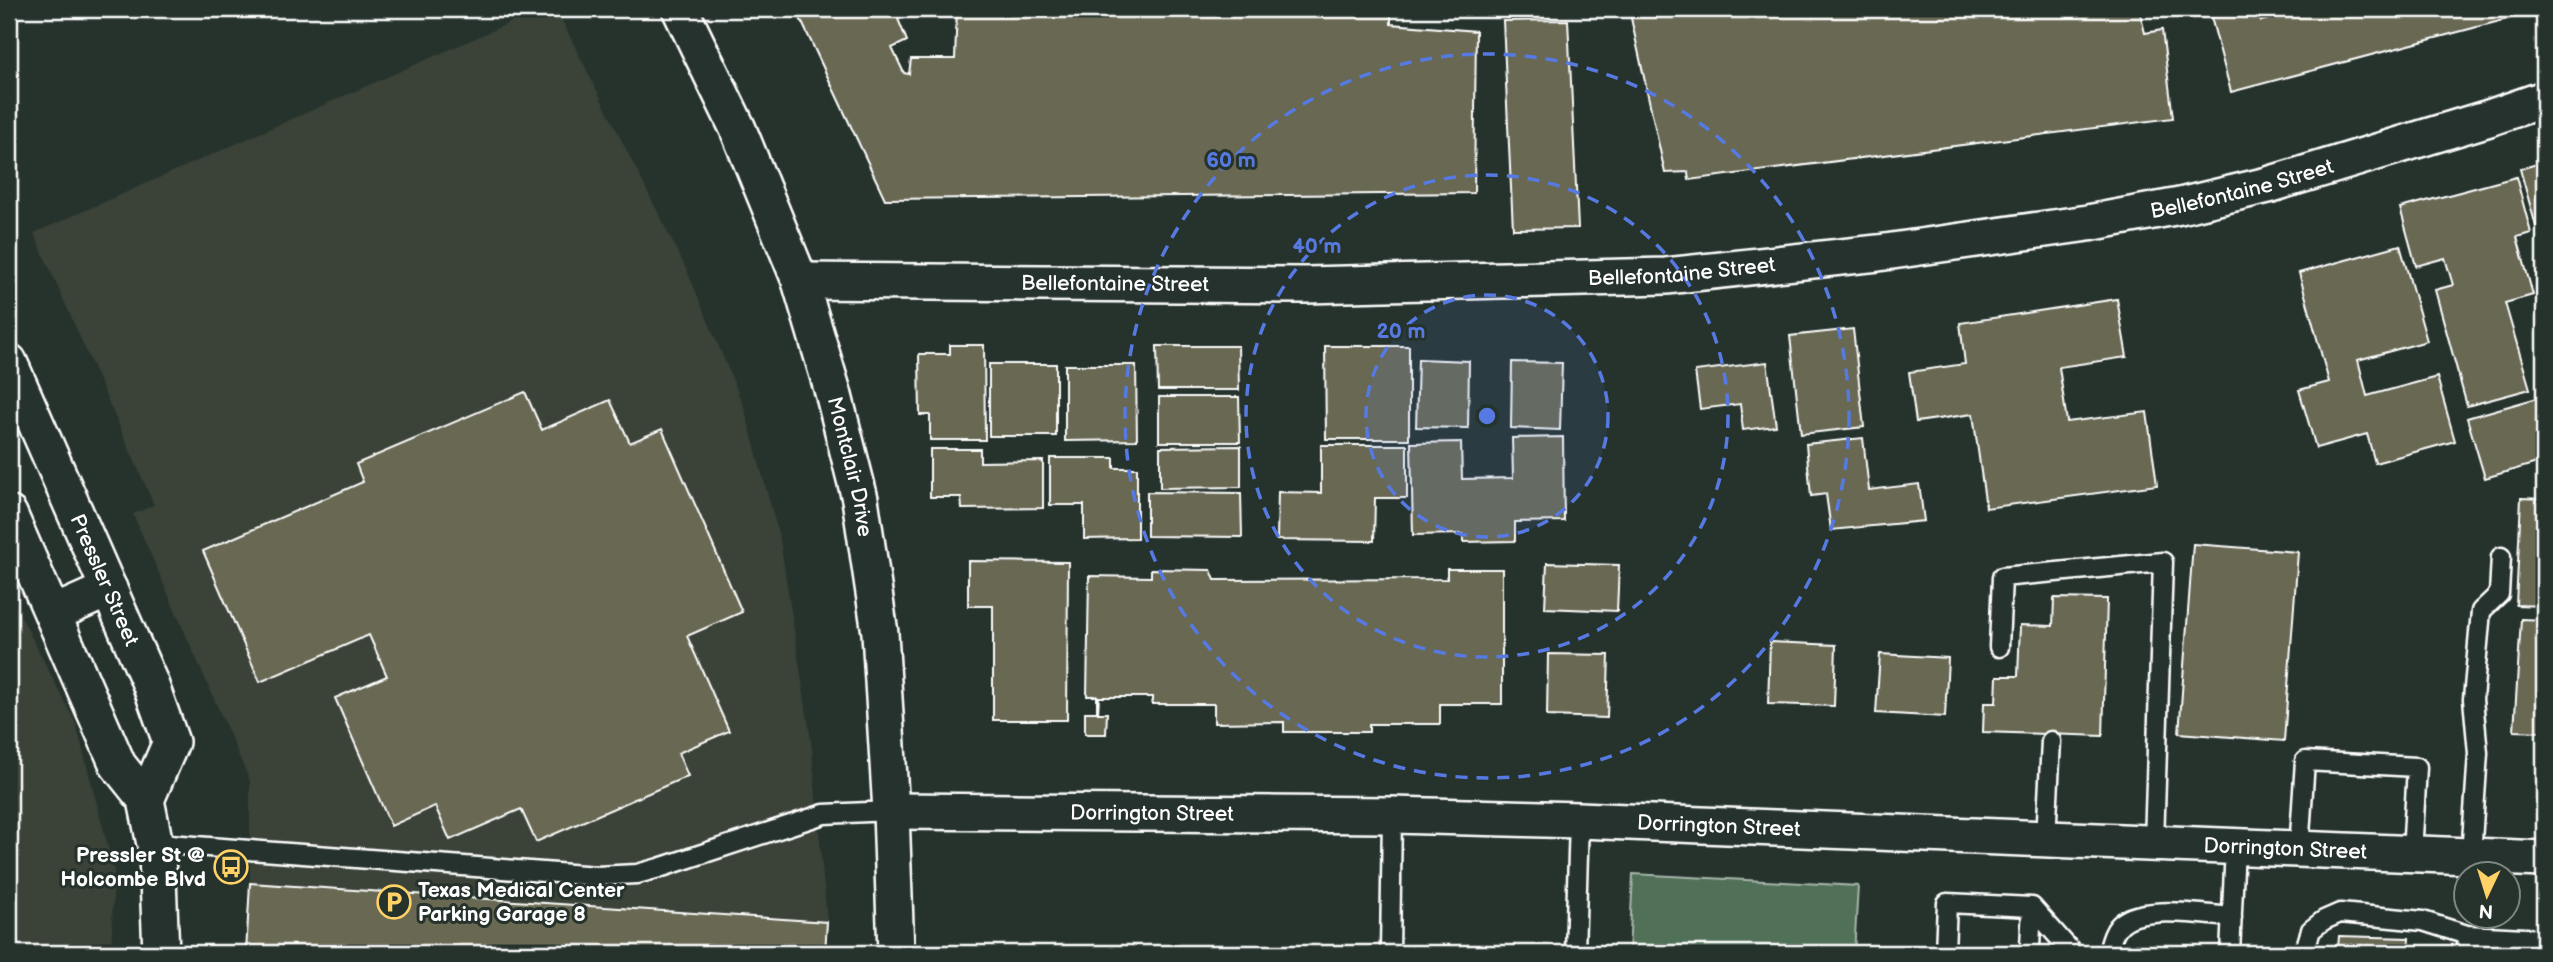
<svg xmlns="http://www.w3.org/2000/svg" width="2553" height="962" viewBox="0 0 2553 962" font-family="'Balsamiq Sans',sans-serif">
  <rect width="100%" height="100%" fill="#26332d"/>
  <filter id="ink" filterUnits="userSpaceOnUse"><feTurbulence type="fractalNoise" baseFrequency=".0143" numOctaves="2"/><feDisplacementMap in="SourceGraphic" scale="14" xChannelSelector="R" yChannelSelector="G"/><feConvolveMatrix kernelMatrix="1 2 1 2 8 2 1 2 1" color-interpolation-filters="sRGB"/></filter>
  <g filter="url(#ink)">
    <path fill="#3a4338" d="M541 9H556L688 273 744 407 780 540 811 740 827 922 250 883V781L133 514 154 505 34 233Z
      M9 593 76 724 114 870 111 953H9Z"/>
    <path fill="#516f58" stroke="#a8b7ac" stroke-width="2" d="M1633 874 1858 886 1854 953H1629Z"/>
    <path fill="#676752" stroke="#fff" stroke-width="2" d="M827 9H894L907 41 892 48 904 73 909 74 911 59H955L957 9H1391V24L1476 31 1474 193 885 199 800 18Z
      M1629 9H2139L2145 33 2162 30 2173 118 1689 180 1688 172 1665 173Z
      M2243 9H2258L2261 21 2310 9H2534V12L2231 92 2211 17Z
      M1568 20 1578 228 1513 229 1503 21Z
      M2544 162V224L2536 226 2520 169Z
      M2516 177 2531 233 2517 237 2533 295 2505 303 2530 389 2467 406 2435 290 2453 285 2445 258 2416 266 2400 208Z
      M2400 245 2427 341 2358 360 2367 396 2437 377 2455 441 2375 463 2367 434 2316 448 2299 390 2329 382 2299 273Z
      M2117 299 2127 357 2059 367 2067 422 2147 412 2157 485 1986 508 1973 414 1916 422 1909 372 1965 364 1960 323Z
      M1853 329 1864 427 1801 434 1790 336Z
      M950 345H984L985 440H930V415H920L919 354H950Z
      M1157 346H1238L1239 390H1158Z
      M1325 346H1409V439H1326Z
      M1418 359 1469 361 1468 428 1416 427Z
      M1512 362 1562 363 1560 430 1511 428Z
      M1767 362 1776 426 1743 430 1740 404 1700 409 1695 371Z
      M989 364H1056V436H989Z
      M1065 365H1136L1137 440 1065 441Z
      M525 392 542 430 610 400 630 443 662 429 742 612 687 636 729 731 678 753 688 776 536 842 521 809 450 840 435 806 391 826 335 698 387 676 369 635 260 682 203 551 363 482 356 464Z
      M2544 396V461L2485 478 2467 418Z
      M1159 397H1239L1240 442H1159Z
      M1563 437 1564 521 1515 522V541L1463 542V534L1413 535 1411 443 1461 442 1462 479 1513 478 1512 438Z
      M1863 438 1869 490 1919 484 1924 521 1831 530 1826 494 1811 496 1806 444Z
      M1321 445H1407V498H1375L1374 541 1277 540 1278 492 1321 493Z
      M1241 446V487L1160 488V447Z
      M930 449H980V462L1043 461V508L962 509 961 497H930Z
      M1050 458H1114V468H1137V538L1084 539V505H1050Z
      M1147 492 1241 493 1242 537 1147 536Z
      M2521 498 2544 499V606L2516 605Z
      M2193 544 2298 552 2284 741 2179 733Z
      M968 561 1068 562 1067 720H993V606H968Z
      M1547 563 1619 565 1617 611 1545 608Z
      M1151 569 1211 570 1215 580 1447 579V569H1502V704H1440V724H1369V732H1284V722L1214 723V704H1152V697H1099L1098 713H1107L1106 734H1085V712H1097V696H1087L1089 576 1151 577Z
      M2054 598 2107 599 2103 736 1983 732 1984 703H1996L1997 676H2018L2020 625 2053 626Z
      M2521 619 2544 620V732L2514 731Z
      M1770 642 1836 645 1834 706 1768 704Z
      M1548 654 1609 655 1607 718 1547 716Z
      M1880 654 1948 658 1945 717 1876 713Z
      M250 883 827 922 825 953H246Z
      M2339 936 2409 938 2408 953H2319V947L2338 948Z
      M2018 947 2090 952V953H2018Z
      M1897 950 1966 953H1897Z"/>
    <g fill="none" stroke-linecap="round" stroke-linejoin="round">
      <defs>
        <path id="lane" d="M1999 647 2002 577 2163 562 2154 843
          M2046 839 2051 741
          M155 843 597 876 637 874 659 868 824 814 891 811
          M2299 850 2305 761 2417 767 2412 854
          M2471 856 2478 753 2473 699 2481 611 2499 594 2501 557
          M2030 947 2032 907
          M1945 952 1947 903 2032 907 2071 951
          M1390 953 1392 815
          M1575 953 1579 820
          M2108 953C2110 945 2112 934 2118 927 2136 903 2204 915 2232 917
          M2230 953 2235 847
          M2304 953 2311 930 2324 920 2340 913 2423 921 2467 935
          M2466 953 2467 935 2544 939"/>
        <g id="street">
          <path id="s1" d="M680 9 738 129 800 281 833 392 860 499 880 633 891 811 896 953"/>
          <path id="s2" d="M800 281 1306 285 1666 276 1878 253 2088 223 2180 206 2268 185 2489 118 2544 99"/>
          <path id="s3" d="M9 362 150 683 171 742 146 800"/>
          <path d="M9 514 118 765 146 800 157 854 161 953"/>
          <path d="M53 614 109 589"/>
          <path id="s4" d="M891 811 1392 815 1579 820 2544 859"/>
        </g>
      </defs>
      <use href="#lane" stroke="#fff" stroke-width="23"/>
      <use href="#street" stroke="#fff" stroke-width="40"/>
      <use href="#lane" stroke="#26332d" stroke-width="18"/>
      <use href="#street" stroke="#26332d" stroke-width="35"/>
    </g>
  </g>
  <circle cx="1487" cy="416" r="121" fill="#567ae2" fill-opacity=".12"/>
  <g fill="none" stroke="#567ae2" stroke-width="3.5" stroke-dasharray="12 9">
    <circle cx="1487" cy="416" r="121"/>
    <circle cx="1487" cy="416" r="241"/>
    <circle cx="1487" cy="416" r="362"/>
  </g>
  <defs>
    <symbol id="bus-ring" viewBox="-11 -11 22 22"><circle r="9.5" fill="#26332d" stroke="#ffd166" stroke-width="1.5"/><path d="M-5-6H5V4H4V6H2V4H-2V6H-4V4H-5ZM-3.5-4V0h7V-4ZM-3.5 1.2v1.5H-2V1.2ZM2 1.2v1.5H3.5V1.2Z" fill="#ffd166"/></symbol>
    <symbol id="parking-ring" viewBox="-11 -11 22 22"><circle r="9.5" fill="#26332d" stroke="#ffd166" stroke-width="1.5"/><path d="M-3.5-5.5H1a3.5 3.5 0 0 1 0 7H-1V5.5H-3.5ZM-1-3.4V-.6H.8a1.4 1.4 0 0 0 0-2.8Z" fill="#ffd166"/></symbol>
  </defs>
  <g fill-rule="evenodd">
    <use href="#bus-ring" x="212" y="848" width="38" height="38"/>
    <use href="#parking-ring" x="375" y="883" width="38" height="38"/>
  </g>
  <g text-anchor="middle" stroke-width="6" stroke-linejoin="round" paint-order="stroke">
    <g font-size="21" fill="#fff" stroke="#26332d">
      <text dy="7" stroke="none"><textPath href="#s2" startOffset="1449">Bellefontaine Street</textPath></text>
      <text dy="7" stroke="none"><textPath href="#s2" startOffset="882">Bellefontaine Street</textPath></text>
      <text dy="7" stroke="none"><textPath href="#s2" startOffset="315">Bellefontaine Street</textPath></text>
      <text dy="7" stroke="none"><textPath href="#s1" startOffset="490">Montclair Drive</textPath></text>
      <text dy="7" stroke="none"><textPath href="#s3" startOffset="238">Pressler Street</textPath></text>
      <text dy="7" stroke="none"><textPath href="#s4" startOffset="261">Dorrington Street</textPath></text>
      <text dy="7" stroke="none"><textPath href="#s4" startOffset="828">Dorrington Street</textPath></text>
      <text dy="7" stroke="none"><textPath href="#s4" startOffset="1395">Dorrington Street</textPath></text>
    </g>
    <g font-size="21" font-weight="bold" fill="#fff" stroke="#26332d" text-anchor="end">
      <text x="206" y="862">Pressler St @<tspan x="206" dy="24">Holcombe Blvd</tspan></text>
      <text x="418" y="897" text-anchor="start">Texas Medical Center<tspan x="418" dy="24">Parking Garage 8</tspan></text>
    </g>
  </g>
  <circle cx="1487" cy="416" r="10" fill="#567ae2" stroke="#26332d" stroke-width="3.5"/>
  <g font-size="21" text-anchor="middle" font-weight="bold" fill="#567ae2" stroke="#26332d" stroke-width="6" stroke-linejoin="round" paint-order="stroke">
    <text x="1231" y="167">60 m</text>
    <text x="1317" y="253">40 m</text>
    <text x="1401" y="338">20 m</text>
  </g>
  <rect width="2553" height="962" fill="none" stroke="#26332d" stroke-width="35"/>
  <rect x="18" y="18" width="2518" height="927" fill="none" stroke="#fff" stroke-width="2.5" filter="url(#ink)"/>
  <g transform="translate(2487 895) rotate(184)"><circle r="33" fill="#26332d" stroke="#7d8581" stroke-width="2"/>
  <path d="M0-5L12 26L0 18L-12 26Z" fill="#ffd166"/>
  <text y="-10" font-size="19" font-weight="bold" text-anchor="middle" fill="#ffffff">N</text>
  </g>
</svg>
